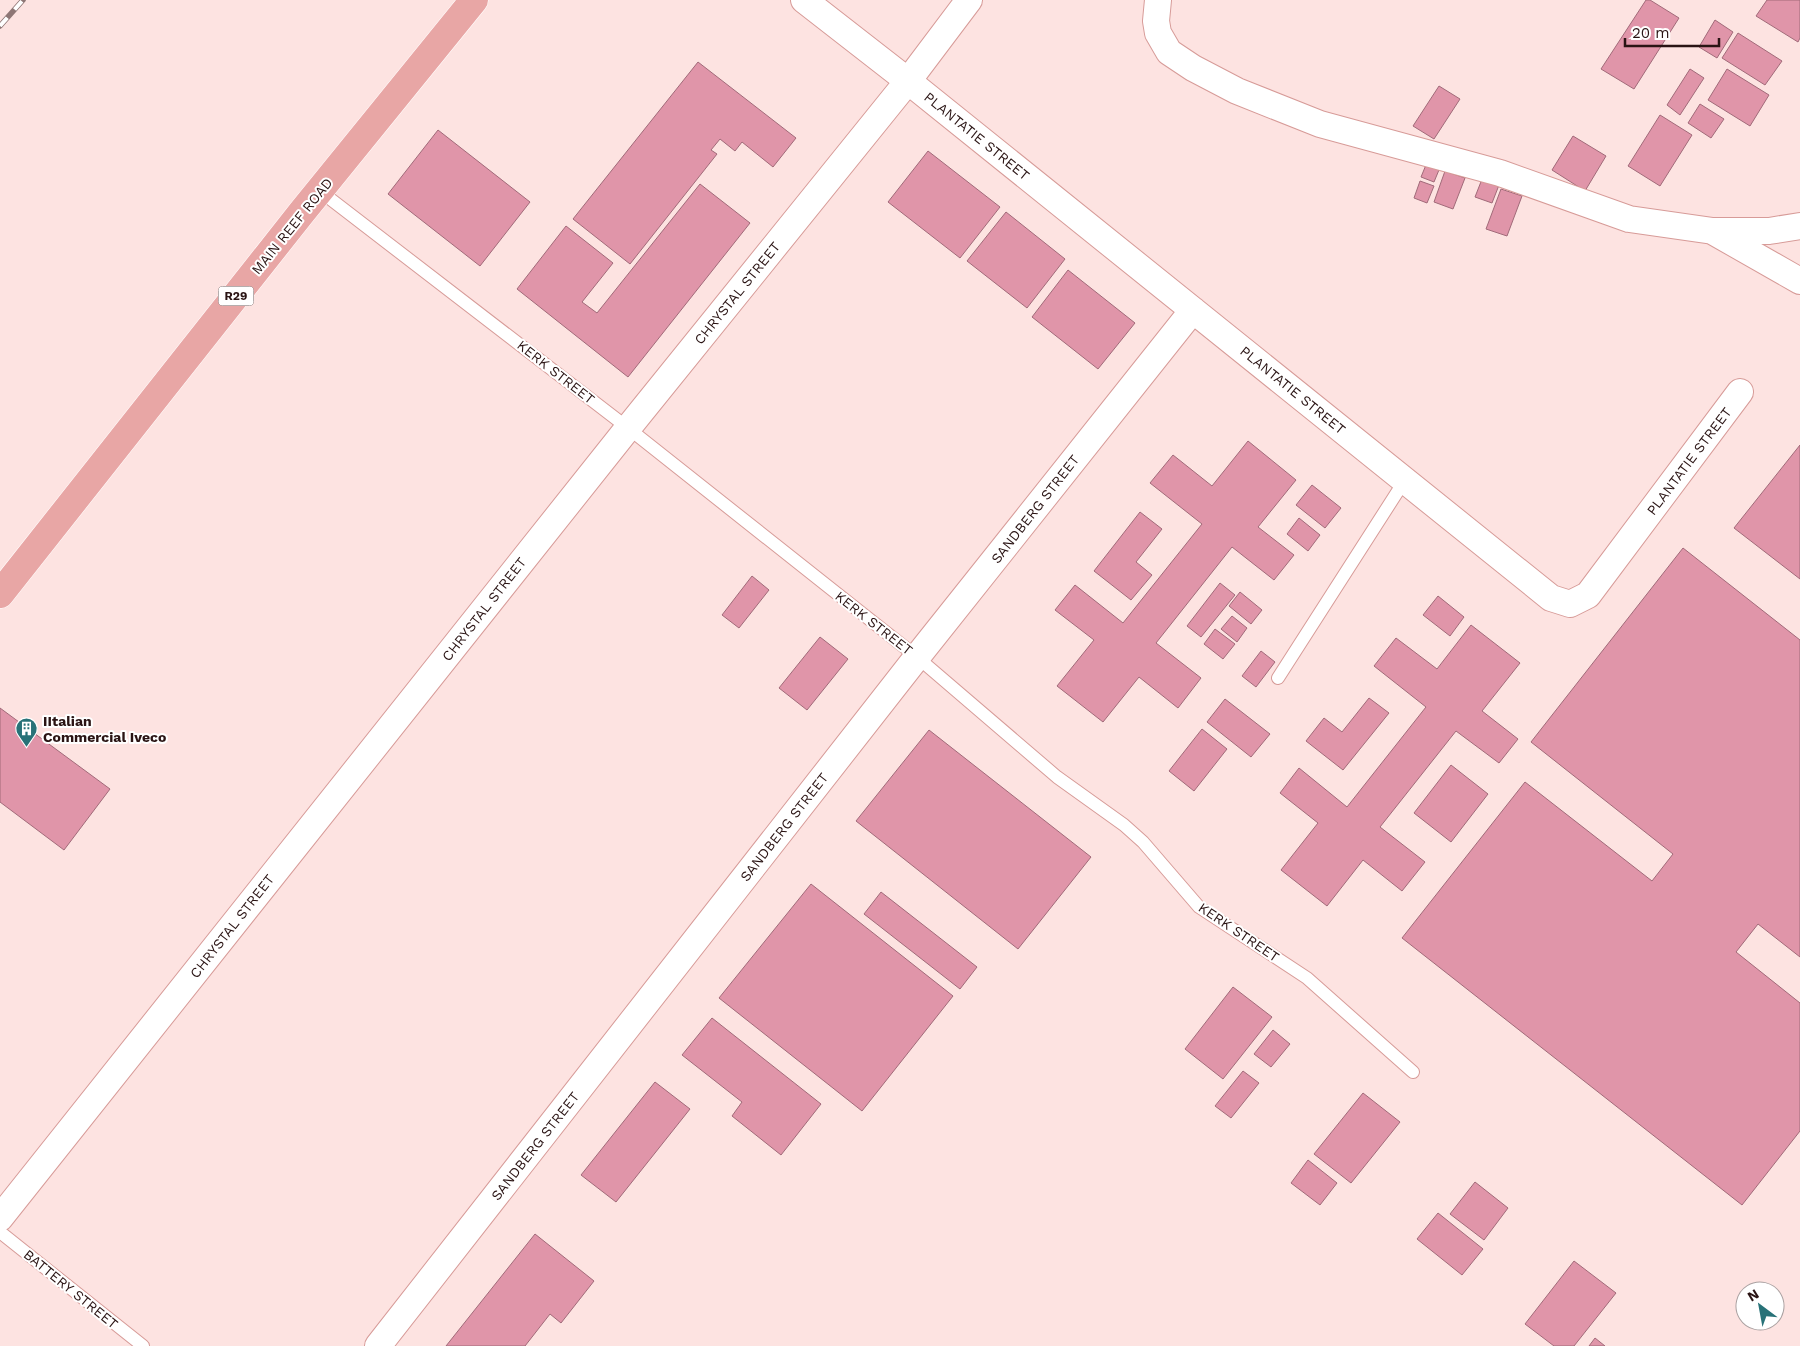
<svg xmlns="http://www.w3.org/2000/svg" width="1800" height="1346" viewBox="0 0 1800 1346" font-family="'Work Sans',sans-serif">
  <rect width="100%" height="100%" fill="#fde3e1"/>
  <path fill="#e095a9" stroke="#a16a79" d="M1646 0H1650L1679 18 1634 89 1601 69Z
    M1767 0H1800V38L1798 42 1756 16Z
    M1715 20 1733 32 1717 58 1699 47Z
    M1738 33 1782 61 1765 85 1722 58Z
    M698 62 796 138 773 167 742 142 735 151 720 139 711 150 717 154 630 264 573 219Z
    M1690 69 1704 78 1680 115 1667 105Z
    M1727 69 1769 95 1750 126 1708 100Z
    M1439 86 1460 99 1434 139 1413 126Z
    M1700 104 1724 119 1711 138 1688 123Z
    M1660 115 1692 135 1660 186 1628 166Z
    M438 130 530 202 480 266 388 194Z
    M1573 136 1606 156 1585 191 1552 170Z
    M928 151 1000 207 960 258 888 202Z
    M1428 160 1441 165 1434 182 1421 177Z
    M1445 171 1465 178 1453 209 1434 202Z
    M1484 174 1501 180 1492 203 1475 197Z
    M1420 181 1434 186 1427 203 1414 198Z
    M700 184 750 223 628 377 517 289 566 226 613 263 582 302 597 313Z
    M1501 189 1522 196 1507 236 1486 229Z
    M1006 212 1065 259 1027 308 967 261Z
    M1068 270 1135 323 1098 369 1032 317Z
    M1248 441 1296 480 1258 527 1294 555 1274 580 1232 547 1156 643 1201 678 1178 708 1139 677 1103 722 1057 686 1094 640 1055 610 1075 585 1123 623 1202 524 1150 483 1173 455 1212 486Z
    M1800 445V579L1734 528Z
    M1312 485 1341 508 1325 528 1296 505Z
    M1140 512 1162 529 1136 562 1152 575 1131 600 1094 571Z
    M1299 518 1320 535 1308 551 1287 534Z
    M1683 548 1800 640V957L1758 924 1736 952 1800 1003V1131L1742 1205 1402 938 1525 782 1652 881 1673 854 1531 742Z
    M752 576 769 590 739 628 722 615Z
    M1220 583 1235 595 1201 637 1187 626Z
    M1240 592 1262 610 1251 624 1229 606Z
    M1438 596 1464 617 1450 636 1423 615Z
    M1232 616 1247 628 1237 642 1221 629Z
    M1471 625 1520 663 1482 711 1518 739 1499 763 1456 731 1380 827 1425 862 1402 891 1363 860 1327 906 1281 870 1318 823 1280 793 1299 768 1347 807 1426 707 1374 666 1396 638 1437 669Z
    M1215 629 1235 644 1223 659 1204 644Z
    M820 637 848 659 807 710 779 688Z
    M1261 651 1275 662 1256 687 1242 676Z
    M1369 698 1389 713 1343 770 1306 741 1324 718 1342 732Z
    M1225 699 1270 734 1251 757 1207 722Z
    M0 708 110 789 64 850 0 802Z
    M1202 729 1227 749 1194 791 1169 771Z
    M929 730 1091 857 1018 949 856 821Z
    M1451 765 1488 794 1451 842 1414 813Z
    M811 884 953 996 862 1111 719 998Z
    M881 892 977 967 960 989 864 914Z
    M1233 987 1272 1017 1223 1079 1185 1049Z
    M712 1018 821 1104 781 1155 732 1116 742 1102 682 1055Z
    M1273 1030 1290 1044 1271 1067 1254 1054Z
    M1243 1071 1259 1083 1231 1118 1215 1106Z
    M655 1082 690 1109 616 1202 581 1175Z
    M1363 1093 1400 1122 1351 1183 1314 1154Z
    M1308 1160 1337 1183 1320 1205 1291 1183Z
    M1475 1182 1508 1208 1484 1240 1450 1214Z
    M1438 1213 1483 1249 1462 1275 1417 1239Z
    M535 1234 594 1281 561 1323 550 1314 525 1346H446Z
    M1574 1261 1616 1293 1574 1346H1554L1525 1324Z
    M1595 1338 1605 1346H1589Z"/>
  <g fill="none" stroke-linecap="round" stroke-linejoin="round">
    <defs>
      <path id="lane" d="M320 191 628 428 917 657 1057 777 1124 825 1143 842 1199 907 1307 978 1413 1072
        M1278 678 1405 480
        M0 1232 143 1346"/>
      <path id="street" d="M804 0 908 81 1551 598 1570 604 1588 595 1740 392
        M1158 0 1156 21 1158 33 1169 52 1193 68 1237 91 1320 124 1500 173 1629 219 1713 231H1769L1800 226
        M1714 232 1800 281
        M0 1218 628 428 908 81 969 0
        M378 1346 917 657 1193 310"/>
      <path id="primary" d="M0 594 302 212 474 0"/>
    </defs>
    <use href="#lane" stroke="#d79b98" stroke-width="14"/>
    <use href="#street" stroke="#d79b98" stroke-width="28"/>
    <use href="#primary" stroke="#fff" stroke-width="29"/>
    <use href="#lane" stroke="#fff" stroke-width="12"/>
    <use href="#street" stroke="#fff" stroke-width="26"/>
    <use href="#primary" stroke="#e8a6a5" stroke-width="28"/>
    <defs>
      <path id="rail" d="M0 26 23 0"/>
    </defs>
    <use href="#rail" stroke="#8e7675" stroke-width="5.5"/>
    <use href="#rail" stroke="#fff" stroke-width="4" stroke-dasharray="11" stroke-linecap="butt"/>
  </g>
  <defs>
    <symbol id="building-pin" viewBox="-11 -11 22 30"><path d="M0 17L-7.5 6A9.5 9.5 0 1 1 7.5 6Z" fill="#287278" stroke="#fff"/><path d="M-4-6H4V6H1V3H-1V6H-4ZM-2.5-4.3h1.7v1.8h-1.7ZM.8-4.3h1.7v1.8H.8ZM-2.5-1h1.7V.8h-1.7ZM.8-1h1.7V.8H.8Z" fill="#fff"/></symbol>
  </defs>
  <g fill-rule="evenodd">
    <use href="#building-pin" x="14" y="716" width="25" height="34"/>
  </g>
  <g text-anchor="middle" stroke-width="4" stroke-linejoin="round" paint-order="stroke">
    <rect fill="#fff" stroke="#6a5a5a" stroke-width="1" x="218.5" y="286.5" width="35" height="19" rx="4"/>
    <g font-size="12" font-weight="bold" fill="#2a1414">
      <text x="236" y="300">R29</text>
    </g>
    <g font-size="14" fill="#2a1414" stroke="#fff">
      <text transform="translate(977 136) rotate(39)" y="5">PLANTATIE STREET</text>
      <text transform="translate(292 226) rotate(-51)" y="5">MAIN REEF ROAD</text>
      <text transform="translate(737 293) rotate(-51)" y="5">CHRYSTAL STREET</text>
      <text transform="translate(556 372) rotate(38)" y="5">KERK STREET</text>
      <text transform="translate(1293 390) rotate(39)" y="5">PLANTATIE STREET</text>
      <text transform="translate(1689 461) rotate(-53)" y="5">PLANTATIE STREET</text>
      <text transform="translate(1035 509) rotate(-52)" y="5">SANDBERG STREET</text>
      <text transform="translate(484 609) rotate(-52)" y="5">CHRYSTAL STREET</text>
      <text transform="translate(874 623) rotate(38)" y="5">KERK STREET</text>
      <text transform="translate(784 827) rotate(-52)" y="5">SANDBERG STREET</text>
      <text transform="translate(232 926) rotate(-52)" y="5">CHRYSTAL STREET</text>
      <text transform="translate(1239 932) rotate(34)" y="5">KERK STREET</text>
      <text transform="translate(535 1146) rotate(-52)" y="5">SANDBERG STREET</text>
      <text transform="translate(71 1289) rotate(39)" y="5">BATTERY STREET</text>
    </g>
    <g font-size="14" font-weight="bold" fill="#2a1414" stroke="#fff" text-anchor="start">
      <text x="43" y="726">IItalian<tspan x="43" dy="16">Commercial Iveco</tspan></text>
    </g>
  </g>
  <g transform="translate(1760 1306) rotate(328)"><circle r="24" fill="#ffffff" stroke="#aaa1a1"/>
  <path d="M0-4L9 19L0 12L-9 19Z" fill="#287278"/>
  <text y="-8" font-size="14" font-weight="bold" text-anchor="middle" fill="#2a1414">N</text>
  </g>
  <path d="M1625 38v8h94v-8" fill="none" stroke="#2a1414" stroke-width="2.5"/>
  <text x="1632" y="38" font-size="15" fill="#2a1414" stroke="#ffffff" stroke-width="4" paint-order="stroke">20 m</text>
</svg>
